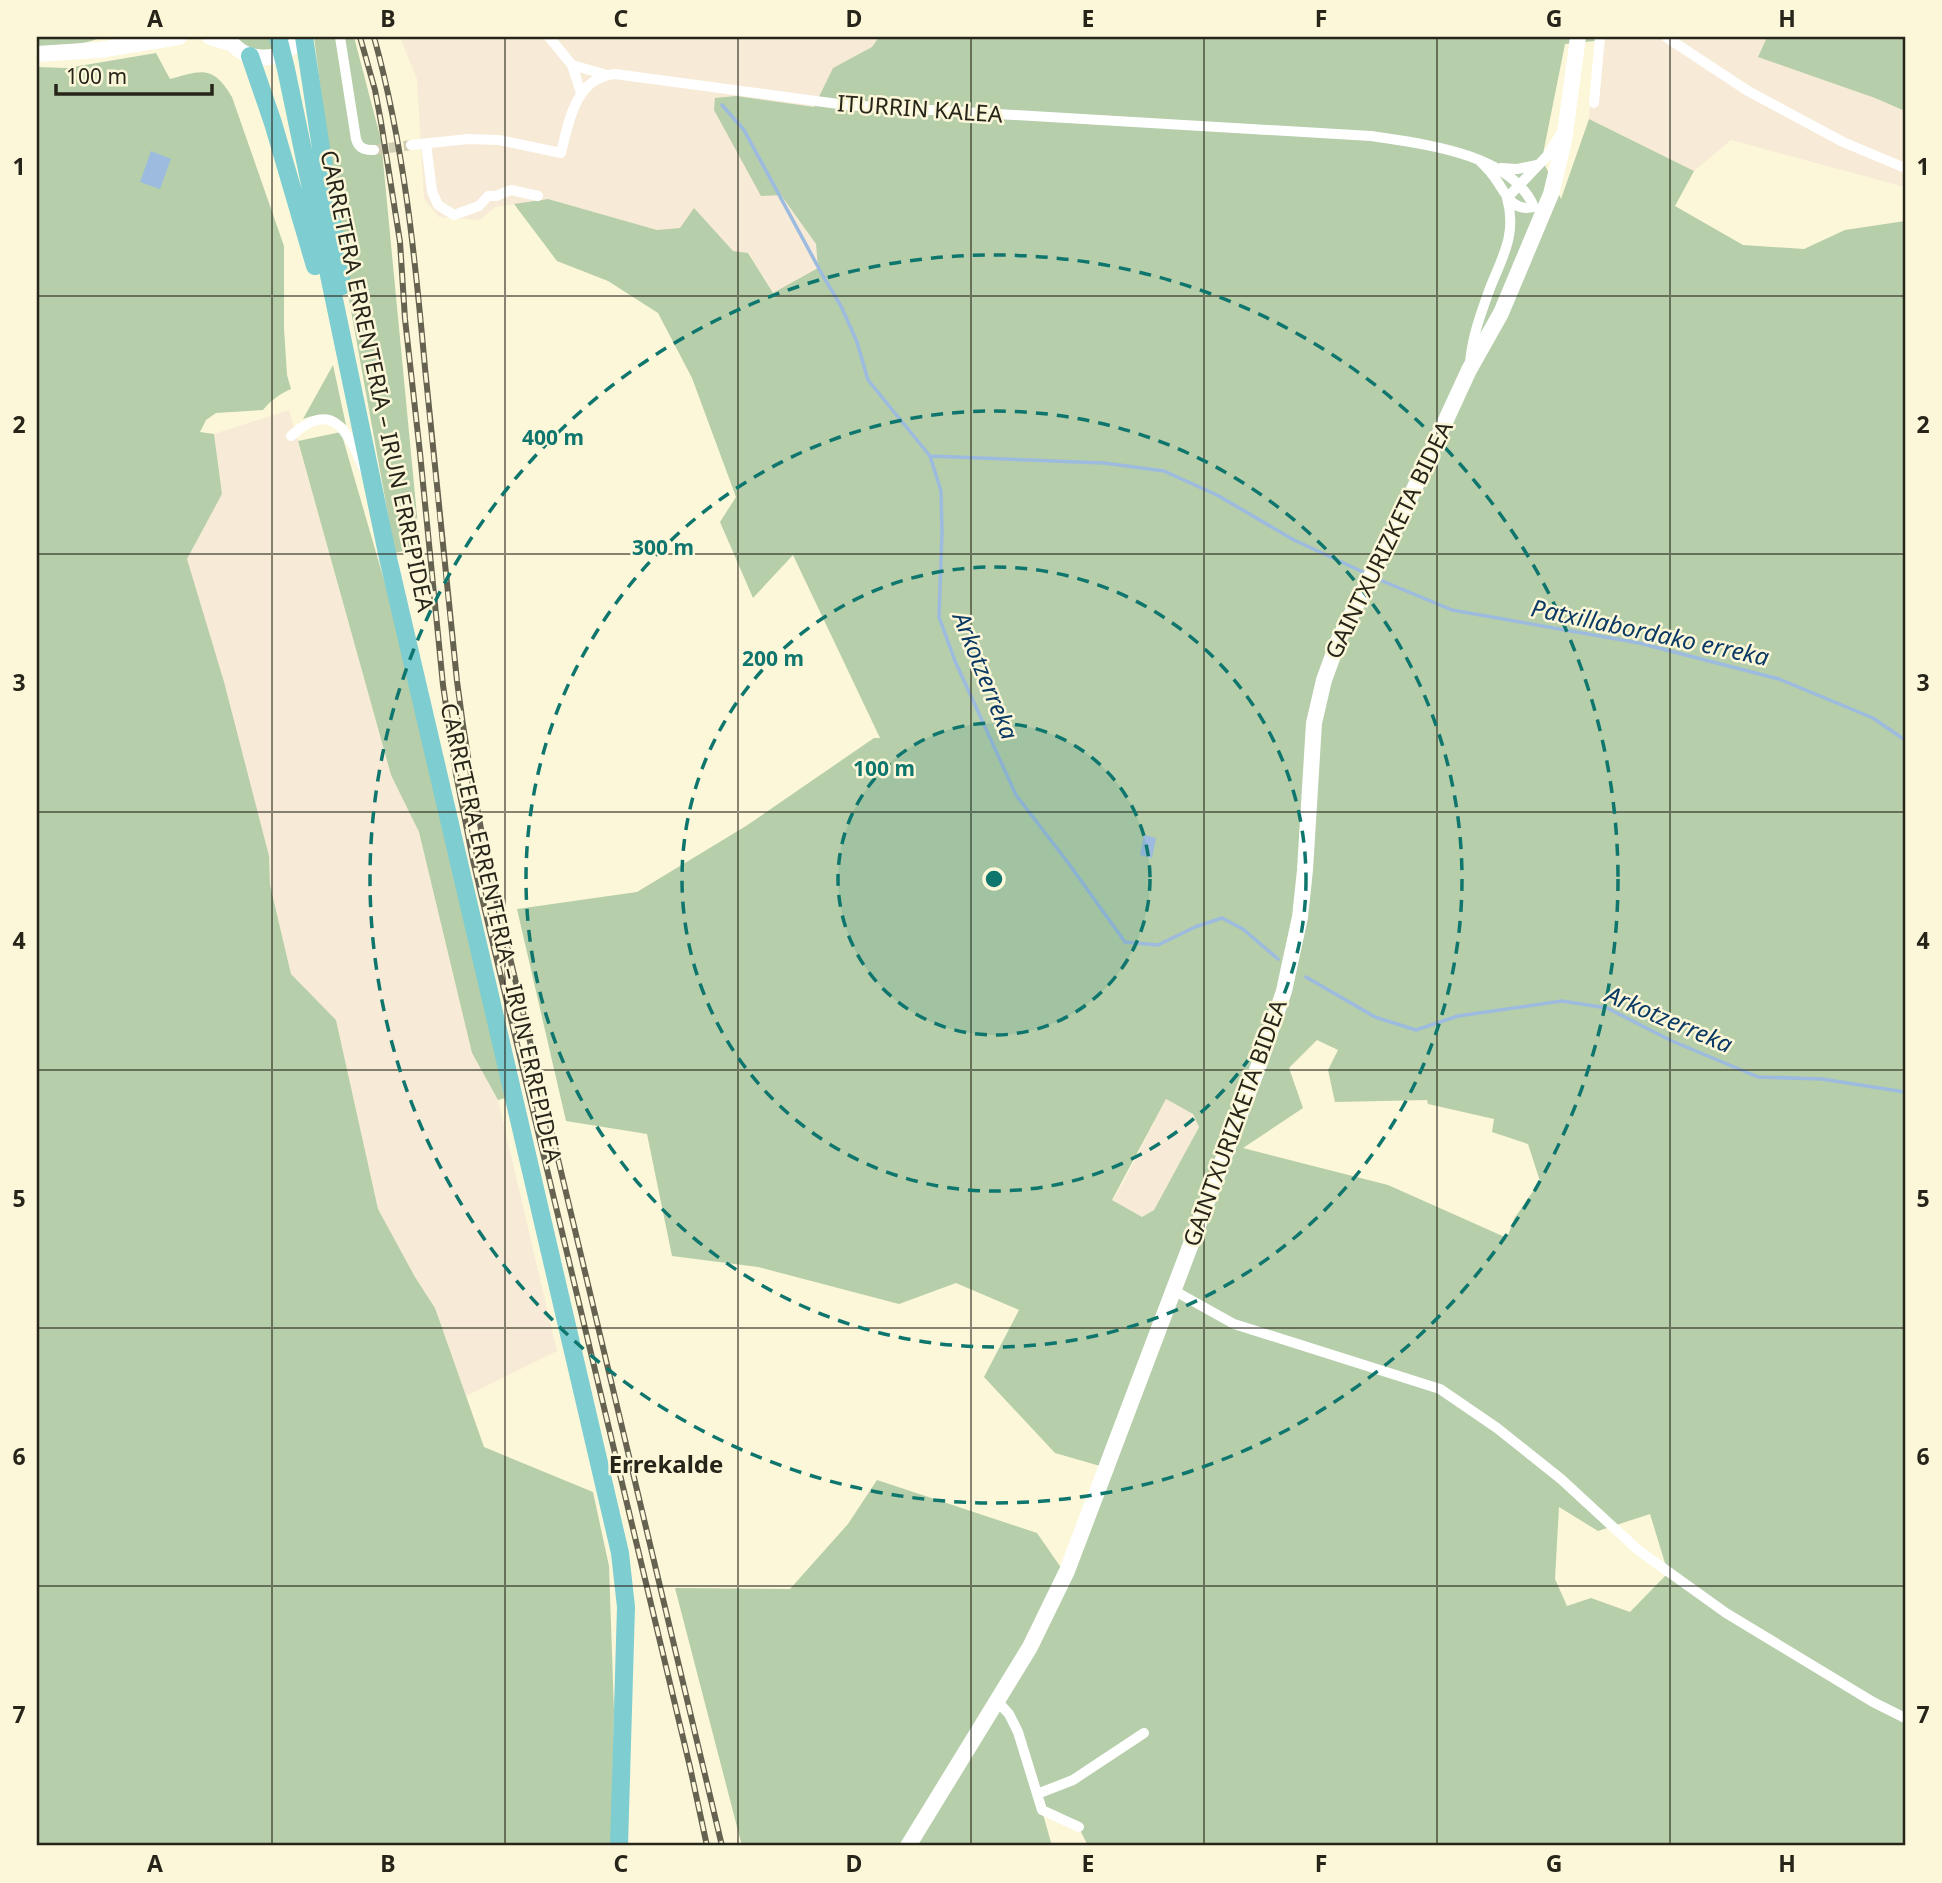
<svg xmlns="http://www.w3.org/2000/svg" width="1942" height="1883" viewBox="0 0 1942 1883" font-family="'Noto Sans',sans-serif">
  <rect width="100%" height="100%" fill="#fcf7d9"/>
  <path fill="#f7ead6" d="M400 37H879L873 47 833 68 808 120 756 159 816 244 818 268 773 293 749 253 733 251 680 229 657 230 548 199 495 207 480 220 439 217 424 199 417 79Z
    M1595 37H1767L1758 56 1875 98 1905 111V187L1731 140 1694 171 1589 119Z
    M289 410 391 775 419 832 472 1053 498 1100 557 1351 466 1396 435 1308 415 1277 378 1209 336 1020 291 974 270 885 269 856 187 559 222 494 214 434Z
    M1166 1099 1193 1114 1199 1126 1154 1210 1142 1217 1112 1201 1123 1183Z"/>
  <path fill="#b6cea9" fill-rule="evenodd" d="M37 37H102C82 46 58 46 37 46Z
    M237 37H292C277 53 251 55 237 37Z
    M314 37H354L381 140 420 547 395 553 344 272Z
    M879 37H1595V41L1565 44 1542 159 1561 199 1589 119 1694 171 1675 206 1743 245 1804 249 1845 230 1905 221V1846H1088L1081 1832 1043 1814 1052 1846H742L675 1588 790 1589 848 1524 877 1480 1037 1533 1064 1572 1114 1470 1055 1453 984 1377 1019 1310 956 1283 899 1304 758 1267 672 1256 647 1134 566 1121 517 909 637 892 746 826 874 738H880L793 555 753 598 720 522 736 497 692 378 658 313 608 281 557 261 514 204 548 199 657 230 680 228 694 208 733 251 748 253 773 293 818 268 816 244 781 195 761 196 714 110 715 98 736 96 814 107 833 68 872 47ZM1317 1040 1338 1050 1328 1070 1335 1102 1427 1100 1428 1104 1494 1119 1492 1132 1528 1144 1540 1181 1514 1219 1507 1238 1388 1185 1243 1148 1303 1108 1289 1068ZM1166 1099 1193 1114 1199 1127 1154 1210 1142 1217 1112 1200ZM1559 1507 1598 1531 1650 1514 1668 1573 1630 1612 1591 1598 1567 1606 1555 1579Z
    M1767 37H1905V111L1875 98 1758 57Z
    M156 53 170 79C202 70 213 65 232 97L284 246V328L287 375 291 389C281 393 270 401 263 410L216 413 206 420 200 432 214 434 222 494 187 559 224 682 269 856 270 885 291 974 336 1020 378 1209 415 1277 435 1308 484 1447 593 1492 609 1566 614 1711 611 1846H37V67L67 68Z
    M333 365 346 425C331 413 320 413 303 419Z
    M341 432 402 642 505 1098 498 1100 472 1053 419 832 391 775 298 441Z"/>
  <path fill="#9dbbde" d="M151 151 171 159 160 189 140 182Z
    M1144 835 1156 838 1152 858 1140 855Z"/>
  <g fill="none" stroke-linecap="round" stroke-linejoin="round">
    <path stroke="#9dbbde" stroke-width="3.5" d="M722 105 744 130 823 276 841 306 857 342 868 380 930 456 941 491 942 532 939 617 955 661 1016 795 1069 864 1125 942 1158 945 1195 927 1222 918 1243 929 1278 959
      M930 456 1104 463 1164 471 1217 495 1294 540 1363 572
      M1380 580 1452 610 1639 643 1779 679 1873 718 1905 740
      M1306 977 1375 1017 1416 1030 1458 1016 1562 1001 1607 1008 1672 1041 1758 1077 1822 1079 1905 1092"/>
    <path stroke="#d1cdb3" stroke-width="10" stroke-dasharray="10 5" stroke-linecap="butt" d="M374 150 411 145"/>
    <path stroke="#fff" stroke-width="10" d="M340 37 356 139C359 149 365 150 374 150
      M549 37 572 65 581 93
      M1666 37 1748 91 1843 142 1905 168
      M572 65 607 75
      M1594 103 1600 37
      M426 144 432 191 438 205 454 215 479 206 488 196H496L511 190 538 196
      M411 145 468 139 499 140 561 153C569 121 575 78 615 74L846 105 1371 136C1423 144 1511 153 1534 207 1513 212 1507 196 1497 181 1492 173 1485 166 1479 160
      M1501 168 1517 169 1537 165
      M1507 198 1547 156 1563 130
      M1470 363C1472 337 1481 313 1490 288 1503 256 1517 233 1507 198
      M291 436C333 398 347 431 364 469
      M1173 1290 1234 1324 1440 1389 1497 1428 1561 1479 1638 1550 1726 1613 1873 1702 1905 1718
      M998 1702 1009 1714 1018 1732 1042 1810 1079 1827
      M1037 1794 1073 1780 1144 1733"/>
    <path stroke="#fff" stroke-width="16" d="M210 37 231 43
      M227 37C245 65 282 64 301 37
      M37 54 99 50 179 37
      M908 1846 1030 1647 1067 1571 1260 1062 1284 991 1300 917 1305 870 1314 723 1324 680 1339 639 1403 513 1469 370 1501 313 1551 194 1564 141 1578 37"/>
    <path stroke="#7dcdd1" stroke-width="18" d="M278 37 286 69 388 558 620 1553 626 1607 619 1846
      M304 37 342 286
      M250 56 273 123 315 266"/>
    <defs>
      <path id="rail" d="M360 37 375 90 381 122 400 242 405 319 420 453 443 685 456 774 473 860 690 1767 707 1846
        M374 37C404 145 415 256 425 368 435 473 446 577 457 681 466 753 479 824 495 895L722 1846"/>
    </defs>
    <use href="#rail" stroke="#656251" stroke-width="6"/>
    <use href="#rail" stroke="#fcf7d9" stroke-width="3.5" stroke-dasharray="10" stroke-linecap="butt"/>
  </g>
  <path fill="none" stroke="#27251a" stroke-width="2" stroke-opacity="0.55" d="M272 37V1846M505 37V1846M738 37V1846M971 37V1846M1204 37V1846M1437 37V1846M1670 37V1846M37 296H1905M37 554H1905M37 812H1905M37 1070H1905M37 1328H1905M37 1586H1905"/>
  <circle cx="994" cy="879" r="156" fill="#0f766e" fill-opacity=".12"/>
  <g fill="none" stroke="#0f766e" stroke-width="3.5" stroke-dasharray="12 9">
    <circle cx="994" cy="879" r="156"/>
    <circle cx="994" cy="879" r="312"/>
    <circle cx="994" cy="879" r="468"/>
    <circle cx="994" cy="879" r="624"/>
  </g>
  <g text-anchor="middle" stroke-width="5" stroke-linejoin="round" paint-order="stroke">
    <g font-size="23" fill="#27251a" stroke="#fcf7d9">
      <text transform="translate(920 109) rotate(4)" y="8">ITURRIN KALEA</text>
      <text transform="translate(377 381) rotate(78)" y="8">CARRETERA ERRENTERIA – IRUN ERREPIDEA</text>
      <text transform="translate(1389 540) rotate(-64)" y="8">GAINTXURIZKETA BIDEA</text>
      <text transform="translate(501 933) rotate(77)" y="8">CARRETERA ERRENTERIA – IRUN ERREPIDEA</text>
      <text transform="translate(1235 1123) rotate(-70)" y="8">GAINTXURIZKETA BIDEA</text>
    </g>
    <g font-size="24" font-style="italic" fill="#0a3964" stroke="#fcf7d9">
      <text transform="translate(1650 633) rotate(12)" y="8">Patxillabordako erreka</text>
      <text transform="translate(985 676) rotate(68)" y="8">Arkotzerreka</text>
      <text transform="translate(1669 1020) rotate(23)" y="8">Arkotzerreka</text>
    </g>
    <g font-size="24" font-weight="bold" fill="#27251a" stroke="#fcf7d9">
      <text x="666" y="1473">Errekalde</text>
    </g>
  </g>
  <circle cx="994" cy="879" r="10" fill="#0f766e" stroke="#fcf7d9" stroke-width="3.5"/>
  <g font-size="21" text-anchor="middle" font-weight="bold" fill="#0f766e" stroke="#fcf7d9" stroke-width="5" stroke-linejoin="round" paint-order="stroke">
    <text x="553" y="445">400 m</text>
    <text x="663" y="555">300 m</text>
    <text x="773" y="666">200 m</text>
    <text x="884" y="776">100 m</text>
  </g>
  <rect width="1942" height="1883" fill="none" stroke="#fcf7d9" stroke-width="77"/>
  <path d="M56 84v10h156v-10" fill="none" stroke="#27251a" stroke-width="3.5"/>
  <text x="66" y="84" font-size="21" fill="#27251a" stroke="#fcf7d9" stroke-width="5" paint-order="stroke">100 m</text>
  <rect x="38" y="38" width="1866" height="1806" fill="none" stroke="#27251a" stroke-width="2.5"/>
  <g font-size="23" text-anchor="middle" font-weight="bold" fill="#27251a">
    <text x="155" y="27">A</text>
    <text x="388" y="27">B</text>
    <text x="621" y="27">C</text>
    <text x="854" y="27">D</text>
    <text x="1088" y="27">E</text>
    <text x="1321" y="27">F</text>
    <text x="1554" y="27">G</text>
    <text x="1787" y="27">H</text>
    <text x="19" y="175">1</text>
    <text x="1923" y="175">1</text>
    <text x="19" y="433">2</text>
    <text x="1923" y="433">2</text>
    <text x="19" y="691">3</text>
    <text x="1923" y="691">3</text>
    <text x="19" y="949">4</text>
    <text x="1923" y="949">4</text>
    <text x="19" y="1207">5</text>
    <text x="1923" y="1207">5</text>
    <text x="19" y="1465">6</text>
    <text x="1923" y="1465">6</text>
    <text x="19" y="1723">7</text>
    <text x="1923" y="1723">7</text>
    <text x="155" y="1872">A</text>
    <text x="388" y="1872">B</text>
    <text x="621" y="1872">C</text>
    <text x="854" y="1872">D</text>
    <text x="1088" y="1872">E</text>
    <text x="1321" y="1872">F</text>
    <text x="1554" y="1872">G</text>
    <text x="1787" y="1872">H</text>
  </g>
</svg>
